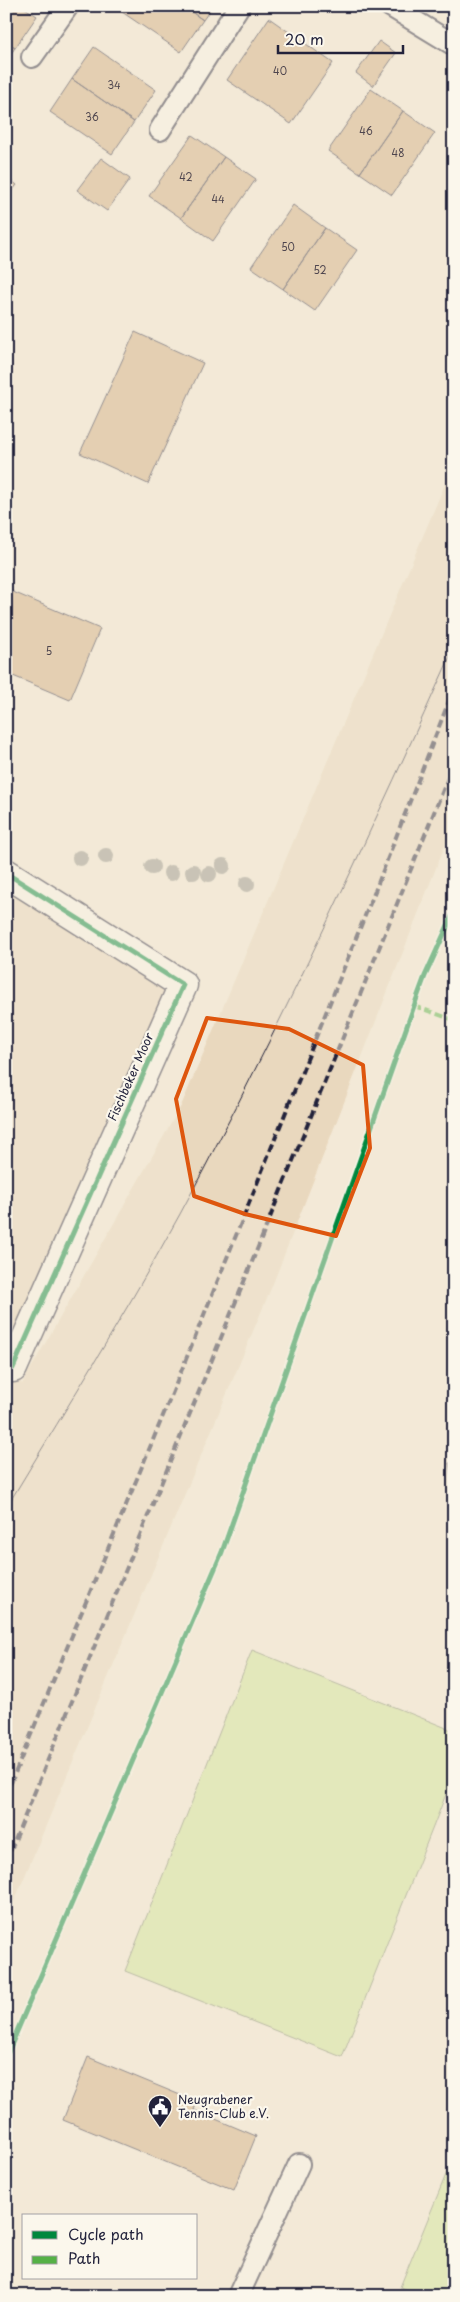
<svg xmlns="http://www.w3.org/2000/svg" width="460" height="2302" viewBox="0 0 460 2302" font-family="'Playpen Sans',sans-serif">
  <rect width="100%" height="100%" fill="#f3e9d7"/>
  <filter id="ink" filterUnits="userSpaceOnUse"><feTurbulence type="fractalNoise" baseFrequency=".02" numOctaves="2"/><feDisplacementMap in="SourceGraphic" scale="10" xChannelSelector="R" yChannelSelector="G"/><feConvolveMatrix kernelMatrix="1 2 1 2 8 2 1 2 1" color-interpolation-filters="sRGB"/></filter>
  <g filter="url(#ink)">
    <path fill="#e9d8be" d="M454 463V822L272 1286 6 1921V873L183 985 13 1372 22 1384 181 1106Z"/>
    <path fill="#d1e69a" stroke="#7a846a" d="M252 1650 454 1731V1774L342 2057 125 1971Z
      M454 2155V2296H421L400 2287Z"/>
    <path fill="#d2af85" stroke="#22223b" d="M6 6H22L37 16 15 48 6 42Z
      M122 6H183L203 20 181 52 119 10Z
      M183 6H213L203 20Z
      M264 6H274L271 11Z
      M269 18 333 63 291 124 227 80Z
      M379 41 396 53 373 86 356 73Z
      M6 42 15 48 6 60Z
      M94 47 156 90 134 122 72 79Z
      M72 79 134 122 112 154 50 112Z
      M371 89 403 111 360 173 328 151Z
      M403 111 435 133 392 195 360 173Z
      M192 135 224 157 181 218 149 196Z
      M224 157 256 179 213 241 181 218Z
      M101 158 130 179 107 211 77 190Z
      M6 176 17 185 6 198Z
      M293 205 325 228 283 289 251 267Z
      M325 228 357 250 315 311 283 289Z
      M135 332 203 363 148 484 80 453Z
      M6 589 100 629 70 700 6 673Z
      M449 1463H454V1489Z
      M88 2057 197 2102 194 2110 256 2136 234 2190 63 2120Z"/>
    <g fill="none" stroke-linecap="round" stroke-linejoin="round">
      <defs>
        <path id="lane" d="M390 6 454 45
          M32 57 68 6
          M160 130 239 6
          M238 2296 299 2164"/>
        <path id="street" d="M6 873 183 985 13 1368"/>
      </defs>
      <use href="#lane" stroke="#22223b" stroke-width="24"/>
      <use href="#street" stroke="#22223b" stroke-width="31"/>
      <use href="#lane" stroke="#fbf7ec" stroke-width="20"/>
      <use href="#street" stroke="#fbf7ec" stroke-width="28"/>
      <path stroke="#22223b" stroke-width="1" d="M6 1508C73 1397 143 1286 203 1171 293 1000 374 824 454 648"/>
      <path stroke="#22223b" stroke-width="4" stroke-dasharray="8 4" stroke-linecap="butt" d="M6 1795 172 1394 375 891 454 688
        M6 1862 241 1289 454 763"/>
      <path stroke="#55b146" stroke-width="4" stroke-dasharray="8 4" stroke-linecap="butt" d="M414 1006 454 1020"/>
      <defs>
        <path id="cycleway" d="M6 873 183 985 13 1368
          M6 2057 222 1552 414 1006 425 976 454 912"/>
      </defs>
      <use href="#cycleway" stroke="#fbf7ec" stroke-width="8"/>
      <use href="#cycleway" stroke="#00873e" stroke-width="5"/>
    </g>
    <g fill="#98968e">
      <circle cx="106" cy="856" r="8"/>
      <circle cx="80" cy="858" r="8"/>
      <circle cx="223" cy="866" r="8"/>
      <circle cx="152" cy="867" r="8"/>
      <circle cx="193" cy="872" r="8"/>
      <circle cx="171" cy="873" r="8"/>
      <circle cx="209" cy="874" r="8"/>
      <circle cx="247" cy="884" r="8"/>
    </g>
  </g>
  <path d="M0 0H460V2302H0ZM207 1018 289 1029 363 1065 370 1148 336 1236 245 1214 194 1196 176 1099Z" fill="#f3e9d7" fill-opacity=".55" fill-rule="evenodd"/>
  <path fill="none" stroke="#de560e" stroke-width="4" stroke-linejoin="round" d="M207 1018 289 1029 363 1065 370 1148 336 1236 245 1214 194 1196 176 1099Z"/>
  <defs>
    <symbol id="civic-pin" viewBox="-11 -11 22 30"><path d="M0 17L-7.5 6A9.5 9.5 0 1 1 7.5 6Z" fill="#22223b" stroke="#fbf7ec"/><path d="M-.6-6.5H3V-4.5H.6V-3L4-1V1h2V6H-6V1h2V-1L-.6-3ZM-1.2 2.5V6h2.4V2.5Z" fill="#fff"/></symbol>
  </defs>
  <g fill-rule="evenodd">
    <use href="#civic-pin" x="146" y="2093" width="28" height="38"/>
  </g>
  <g text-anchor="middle" stroke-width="4.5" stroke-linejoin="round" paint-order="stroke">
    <g font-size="10" fill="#4e454e">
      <text x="280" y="75">40</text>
      <text x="114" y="89">34</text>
      <text x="92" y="121">36</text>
      <text x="366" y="135">46</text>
      <text x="398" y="157">48</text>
      <text x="186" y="181">42</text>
      <text x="218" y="203">44</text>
      <text x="288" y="251">50</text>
      <text x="320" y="274">52</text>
      <text x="49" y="655">5</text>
    </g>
    <g font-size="12" fill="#22223b" stroke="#fbf7ec">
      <text transform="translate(131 1077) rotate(-66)" y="4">Fischbeker Moor</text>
    </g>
    <g font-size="12" fill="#22223b" stroke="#fbf7ec" text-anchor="start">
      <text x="178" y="2104">Neugrabener<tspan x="178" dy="14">Tennis-Club e.V.</tspan></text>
    </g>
  </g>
  <rect width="460" height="2302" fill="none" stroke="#fbf7ec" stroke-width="25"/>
  <rect x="12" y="12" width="435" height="2277" fill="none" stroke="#22223b" stroke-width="2" filter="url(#ink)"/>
  <rect x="22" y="2214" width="175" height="65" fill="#fbf7ec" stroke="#a4a2a5"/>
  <rect x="32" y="2231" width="25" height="8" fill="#00873e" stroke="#a4a2a5"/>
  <text x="68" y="2240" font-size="15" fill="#22223b">Cycle path</text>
  <rect x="32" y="2256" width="25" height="8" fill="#55b146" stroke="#a4a2a5"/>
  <text x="68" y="2264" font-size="15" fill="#22223b">Path</text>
  <path d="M278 45v8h125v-8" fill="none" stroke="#22223b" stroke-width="2.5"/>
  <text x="285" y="45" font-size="15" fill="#22223b" stroke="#fbf7ec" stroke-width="4" paint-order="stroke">20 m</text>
</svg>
